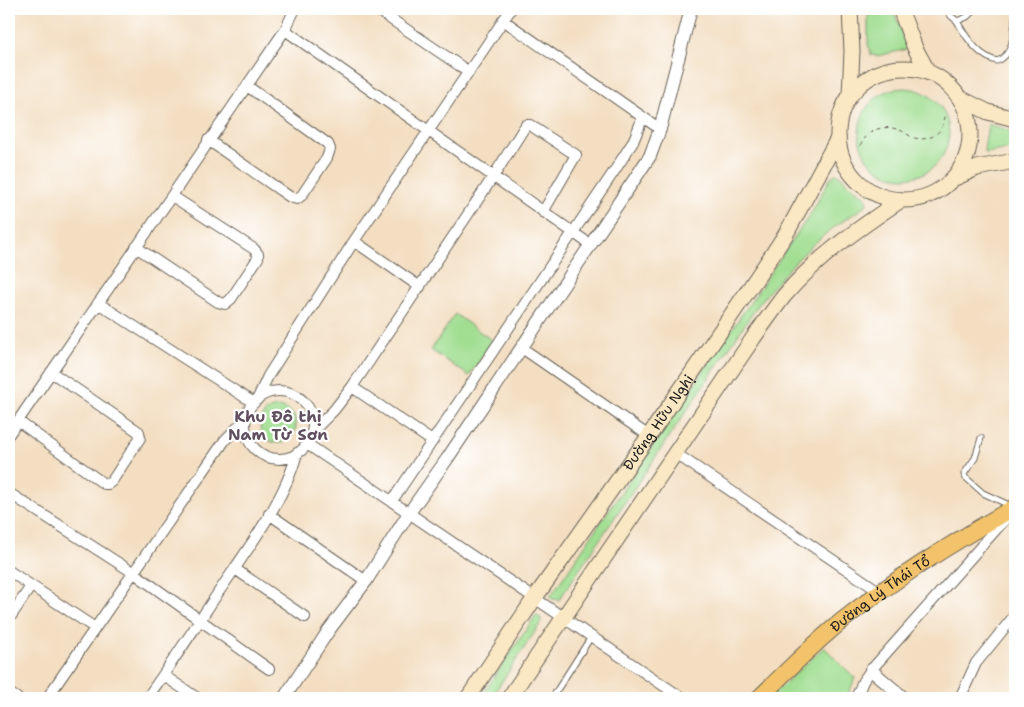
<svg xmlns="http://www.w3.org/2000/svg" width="1024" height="707" viewBox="0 0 1024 707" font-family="'Shantell Sans',sans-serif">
  <rect width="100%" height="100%" fill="#fff"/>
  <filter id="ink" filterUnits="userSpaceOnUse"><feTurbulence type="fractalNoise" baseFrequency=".02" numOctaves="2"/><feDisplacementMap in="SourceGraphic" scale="10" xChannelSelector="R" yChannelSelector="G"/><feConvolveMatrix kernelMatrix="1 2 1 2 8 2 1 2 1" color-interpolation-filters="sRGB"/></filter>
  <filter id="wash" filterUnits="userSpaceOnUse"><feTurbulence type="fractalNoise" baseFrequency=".0096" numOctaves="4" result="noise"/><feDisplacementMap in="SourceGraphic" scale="20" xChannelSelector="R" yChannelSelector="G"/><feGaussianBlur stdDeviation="1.12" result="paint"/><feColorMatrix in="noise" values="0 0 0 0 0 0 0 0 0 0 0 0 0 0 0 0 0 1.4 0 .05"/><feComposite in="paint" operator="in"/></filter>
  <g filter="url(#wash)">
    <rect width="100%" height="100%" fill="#f3dec1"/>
    <path fill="#a1de92" stroke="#5e7d57" d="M868 9H893L908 49 877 56 871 55 868 44Z
      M859 133a45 45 0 1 1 90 0a45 45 0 1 1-90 0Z
      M988 124 1015 132V148L986 153 984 150Z
      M837 173 852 187 866 197 867 204C856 214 840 222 829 231 801 254 777 280 756 308L559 600 552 599 550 597 552 594 813 210 831 177Z
      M455 314 493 341 469 376 431 350Z
      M260 425a18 18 0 1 1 36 0a18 18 0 1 1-36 0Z
      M536 615 541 618 540 624 491 698H480Z
      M824 647 855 678 847 698H769Z"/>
  </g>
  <g filter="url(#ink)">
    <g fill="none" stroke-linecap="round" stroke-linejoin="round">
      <defs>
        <path id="service" d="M946 9 951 16 957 21 967 17 975 9
          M957 21C965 36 979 57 997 61 1013 56 1014 33 1015 19
          M981 438 975 458 964 474 965 477 983 493 1009 505
          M552 698 591 637"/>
        <path id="minor" d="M376 9 469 72
          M503 20 660 129
          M285 30 591 245
          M208 140 290 197 297 199 302 195 327 158 330 149 328 144 247 86
          M354 241 420 287
          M136 247 218 302 225 304 231 299 258 258V254L254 249 172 196
          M98 303 254 403
          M522 348 649 436
          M352 387 432 441
          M245 425a34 34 0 1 1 68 0a34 34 0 1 1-68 0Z
          M257 400 268 376 354 241 511 9
          M18 421 104 484H108L112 481 140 438 139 432 51 372
          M312 432 334 410 352 387 493 177 524 128 526 125H530L576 155 543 212
          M9 434 285 30 295 9
          M307 444 682 698
          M675 453 880 592
          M9 493 134 573 269 669
          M392 501 615 170 633 142 643 117
          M269 514 366 581
          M235 569 305 617
          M9 571 95 628
          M9 619 31 586
          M163 675 197 698
          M9 693 17 698
          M47 698 225 440 246 419
          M147 698C172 663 196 626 220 590 247 550 285 500 297 453
          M856 698 863 681 871 670 1008 516
          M960 698 976 663 1015 615"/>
        <path id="tertiary" d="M871 670 904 698
          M284 698 329 630 366 581 409 513 447 459 650 156 660 129 691 9"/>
        <g id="secondary">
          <path d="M850 9 852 51 850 94"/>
          <path d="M900 9 915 48 928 72"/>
          <circle cx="904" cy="134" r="66"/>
          <path d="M960 98 988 112 1015 119"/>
          <path d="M955 178 977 168 1015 161"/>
          <path id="s1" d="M468 698 534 599 649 436 762 270 786 234 838 138"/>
          <path d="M509 698 754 337C764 323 774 309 784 296 817 257 859 228 901 200"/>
        </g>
        <g id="primary">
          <path id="s2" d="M759 698C786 672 813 644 843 620 897 577 955 541 1015 507"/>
        </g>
      </defs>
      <use href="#service" stroke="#676056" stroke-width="7"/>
      <use href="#minor" stroke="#676056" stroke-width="12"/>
      <use href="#tertiary" stroke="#676056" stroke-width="14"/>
      <use href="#secondary" stroke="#676056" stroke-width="17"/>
      <use href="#primary" stroke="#676056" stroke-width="18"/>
      <path stroke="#676056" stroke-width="1" stroke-dasharray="4 4" stroke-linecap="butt" d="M860 146C868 129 884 123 902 131 906 133 910 137 915 138 931 142 944 132 945 116"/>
      <use href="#service" stroke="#fff" stroke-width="5"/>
      <use href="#minor" stroke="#fff" stroke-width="10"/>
      <use href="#tertiary" stroke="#fff" stroke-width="12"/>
      <use href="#secondary" stroke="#fae7c3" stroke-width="15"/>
      <use href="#primary" stroke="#f2c36a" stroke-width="16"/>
    </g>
  </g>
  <g text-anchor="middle" stroke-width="4.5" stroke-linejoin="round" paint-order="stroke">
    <g font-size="14" fill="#1c1c1c" stroke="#fff">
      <text dy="5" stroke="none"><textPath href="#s1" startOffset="335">Đường Hữu Nghị</textPath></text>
      <text dy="5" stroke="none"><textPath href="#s2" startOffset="160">Đường Lý Thái Tổ</textPath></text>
    </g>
    <g font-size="16" font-weight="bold" fill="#60505f" stroke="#fff">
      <text x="278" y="422">Khu Đô thị<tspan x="278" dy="18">Nam Từ Sơn</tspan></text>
    </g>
  </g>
  <rect width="1024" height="707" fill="none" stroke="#fff" stroke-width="30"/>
</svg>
